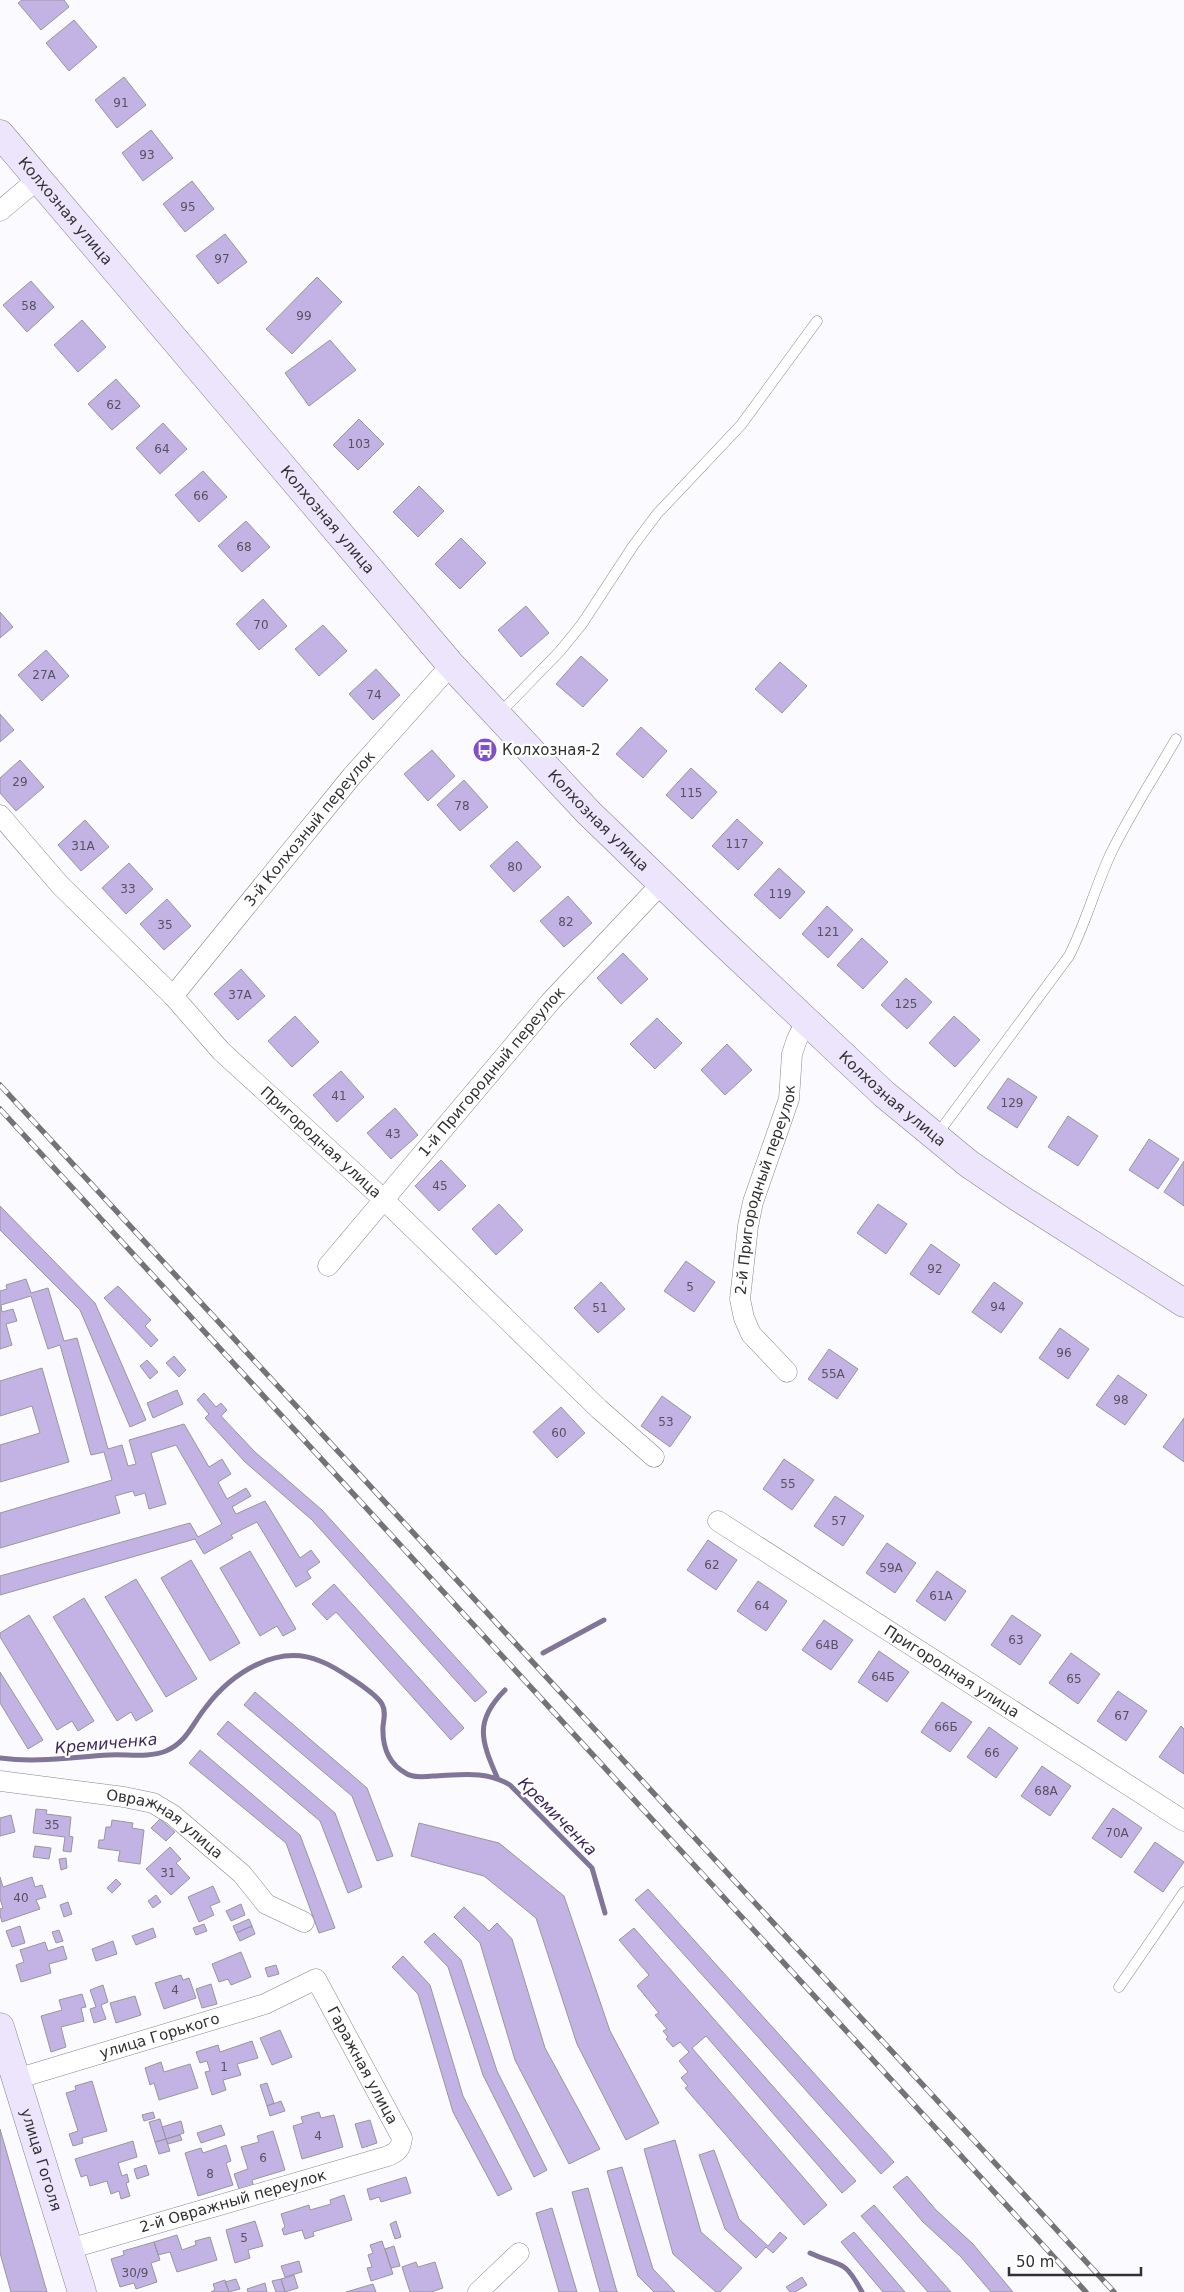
<svg xmlns="http://www.w3.org/2000/svg" width="1184" height="2292" viewBox="0 0 1184 2292" font-family="'DejaVu Sans',sans-serif">
  <rect width="100%" height="100%" fill="#fbfaff"/>
  <g fill="none" stroke-linecap="round" stroke-linejoin="round">
    <path stroke="#827698" stroke-width="5" d="M543 1653 604 1620
      M0 1758C38 1763 72 1757 109 1755 128 1754 148 1758 166 1751 187 1742 192 1724 206 1707 231 1674 277 1643 320 1661 334 1666 375 1692 382 1704 386 1711 384 1719 383 1726 382 1747 388 1764 407 1774 414 1778 425 1777 433 1776 460 1775 486 1770 510 1785L592 1868 605 1913
      M497 1777C481 1740 474 1721 505 1690
      M810 2253C842 2268 843 2257 862 2292"/>
  </g>
  <path fill="#c3b3e4" stroke="#98979c" d="M22 0H64L69 7 41 30 18 3Z
    M74 20 97 47 69 71 46 43Z
    M124 77 146 105 117 128 95 100Z
    M151 130 173 158 143 181 122 153Z
    M192 181 214 209 185 232 163 204Z
    M225 234 247 262 218 284 196 256Z
    M317 277 342 302 292 354 266 329Z
    M31 281 54 307 27 332 3 305Z
    M82 320 106 347 78 372 54 345Z
    M330 340 356 370 309 406 285 373Z
    M116 379 140 406 112 430 88 404Z
    M359 419 384 444 358 470 333 445Z
    M163 423 187 449 160 474 136 448Z
    M203 471 227 497 199 522 175 495Z
    M419 486 444 511 418 537 393 512Z
    M246 521 270 547 242 572 218 546Z
    M461 538 486 563 460 589 435 564Z
    M263 599 287 626 259 650 236 624Z
    M526 606 549 633 521 657 498 630Z
    M0 612 13 627 0 638Z
    M323 625 347 651 319 676 295 649Z
    M46 650 69 676 42 701 18 675Z
    M581 656 608 680 583 707 556 684Z
    M780 662 807 686 782 713 755 689Z
    M376 669 400 695 373 720 349 694Z
    M0 714 14 730 0 742Z
    M641 727 667 751 643 778 616 754Z
    M432 750 455 776 428 801 404 774Z
    M20 760 44 787 16 811 0 793V778Z
    M691 768 717 792 692 819 666 795Z
    M464 780 488 807 460 831 437 805Z
    M737 819 763 843 738 870 712 846Z
    M85 820 109 847 81 871 58 845Z
    M517 841 541 867 514 892 490 866Z
    M129 863 153 889 126 914 102 888Z
    M779 868 805 892 780 919 754 895Z
    M568 896 592 923 564 947 540 921Z
    M167 899 191 926 164 950 140 924Z
    M827 906 853 930 828 958 802 934Z
    M862 938 888 962 863 989 837 965Z
    M623 953 648 979 621 1004 597 978Z
    M241 969 265 996 238 1020 214 994Z
    M906 978 932 1002 907 1029 881 1005Z
    M295 1016 319 1042 292 1067 268 1041Z
    M954 1016 980 1040 955 1067 929 1043Z
    M657 1018 682 1043 655 1069 630 1044Z
    M727 1044 752 1070 725 1095 701 1070Z
    M341 1071 364 1097 337 1122 313 1095Z
    M1008 1078 1037 1097 1017 1128 987 1108Z
    M395 1108 418 1135 391 1159 367 1133Z
    M1068 1116 1098 1136 1078 1166 1048 1147Z
    M1149 1139 1179 1159 1158 1189 1129 1170Z
    M441 1160 466 1186 439 1211 415 1186Z
    M1184 1161V1206L1164 1192Z
    M499 1204 523 1230 496 1255 472 1229Z
    M878 1204 907 1224 886 1254 857 1233Z
    M0 1206 95 1303 146 1420 130 1427 80 1310 0 1230Z
    M931 1244 960 1265 939 1295 910 1274Z
    M686 1261 715 1282 694 1312 664 1291Z
    M26 1279 31 1293 48 1288 64 1341 77 1338 108 1449 122 1445 128 1466 136 1464 129 1440 184 1424 209 1467 222 1459 231 1474 218 1482 227 1499 246 1488 251 1496 232 1507 236 1514 265 1501 300 1558 311 1550 320 1562 307 1571 311 1578 296 1587 257 1522 231 1535 233 1538 204 1554 195 1539 0 1595V1576L190 1523 198 1537 222 1524 176 1445 151 1453 166 1504 149 1509 145 1493 135 1496 133 1491 115 1496 120 1513 0 1548V1513L112 1480 104 1452 91 1455 60 1345 48 1349 31 1296 1 1305 2 1312 13 1309 17 1321 6 1324 12 1345 0 1349V1291L7 1289 6 1285Z
    M601 1282 625 1309 598 1333 574 1308Z
    M994 1282 1023 1303 1001 1333 972 1312Z
    M118 1286 151 1320 145 1326 158 1340 151 1347 104 1298Z
    M1060 1328 1089 1349 1068 1379 1039 1358Z
    M829 1349 858 1369 837 1399 808 1379Z
    M174 1356 186 1370 179 1377 166 1363Z
    M147 1360 158 1372 150 1379 140 1366Z
    M42 1368 69 1462 0 1482V1445L40 1433 32 1406 0 1416V1381Z
    M1118 1375 1147 1395 1125 1425 1096 1405Z
    M177 1390 183 1404 153 1418 147 1403Z
    M204 1393 216 1407 221 1403 227 1410 221 1416 255 1452 322 1510 487 1692 475 1702 312 1520 245 1462 205 1418 209 1414 197 1400Z
    M662 1396 691 1417 670 1447 641 1426Z
    M561 1407 585 1433 557 1458 533 1432Z
    M1184 1418V1462L1163 1447Z
    M784 1459 814 1480 792 1510 763 1489Z
    M835 1496 864 1516 843 1546 814 1526Z
    M708 1540 737 1560 716 1590 687 1570Z
    M887 1543 916 1563 895 1593 866 1573Z
    M250 1551 296 1629 283 1636 277 1626 260 1636 220 1568Z
    M191 1560 240 1643 210 1661 161 1578Z
    M937 1571 966 1591 945 1621 916 1601Z
    M136 1579 197 1679 166 1697 105 1597Z
    M758 1581 787 1601 766 1631 737 1611Z
    M334 1584 464 1728 451 1740 336 1612 327 1620 312 1604Z
    M84 1598 153 1711 136 1721 131 1712 117 1721 53 1617Z
    M29 1615 94 1721 78 1731 72 1721 57 1730 0 1637V1633Z
    M1012 1615 1041 1635 1020 1665 991 1645Z
    M824 1620 853 1640 831 1670 802 1650Z
    M879 1651 909 1672 887 1702 858 1682Z
    M1071 1653 1100 1674 1078 1704 1049 1683Z
    M0 1672 43 1740 28 1749 0 1703Z
    M1118 1691 1147 1711 1126 1741 1097 1721Z
    M255 1692 367 1788 393 1856 377 1861 352 1796 244 1705Z
    M942 1702 972 1722 950 1752 921 1732Z
    M228 1721 335 1813 362 1887 348 1893 320 1821 217 1734Z
    M1181 1726 1184 1729V1774L1159 1757Z
    M989 1727 1018 1748 996 1778 967 1757Z
    M200 1750 300 1835 335 1928 319 1933 286 1843 189 1763Z
    M1042 1766 1071 1786 1050 1816 1021 1796Z
    M1113 1808 1142 1828 1121 1858 1092 1838Z
    M36 1809 47 1810 46 1814 71 1817 69 1836 73 1837 71 1852 63 1851 65 1837 33 1833Z
    M11 1815 15 1832 0 1836V1818Z
    M160 1819 175 1832 166 1841 151 1828Z
    M112 1820 133 1823 132 1828 144 1830 140 1864 118 1861 120 1851 98 1848 99 1840H104L106 1827H111Z
    M419 1823 499 1843 564 1896 610 2031 659 2123 626 2140 577 2044 536 1918 484 1876 411 1856Z
    M1155 1842 1184 1862 1163 1892 1134 1872Z
    M35 1846 51 1848 49 1859 33 1857Z
    M170 1847 181 1859 176 1863 190 1878 171 1895 146 1869Z
    M66 1858 67 1868 61 1870 59 1859Z
    M0 1877 3 1887 32 1877 35 1887 42 1885 46 1897 36 1900 40 1909 2 1922 0 1915V1909L3 1908 0 1899Z
    M116 1879 121 1884 112 1893 107 1888Z
    M213 1886 220 1902 210 1906 214 1915 199 1922 188 1897Z
    M648 1889 894 2162 881 2174 635 1900Z
    M156 1895 161 1902 153 1908 148 1901Z
    M68 1902 72 1914 64 1917 60 1905Z
    M241 1904 245 1915 231 1921 226 1911Z
    M464 1907 489 1931 497 1923 512 1939 545 2048 600 2149 569 2164 515 2060 480 1943 454 1917Z
    M249 1919 252 1926 236 1933 233 1926Z
    M204 1924 207 1931 196 1935 193 1928Z
    M20 1926 25 1943 12 1947 6 1931Z
    M252 1926 255 1934 240 1941 236 1933Z
    M153 1928 156 1937 136 1945 132 1936Z
    M634 1928 856 2181 842 2193 706 2036 692 2048 827 2205 804 2225 685 2088 688 2086 681 2078 688 2072 679 2061 689 2052 680 2042 673 2047 666 2039 668 2037 663 2031 667 2029 655 2015 659 2013 637 1986 649 1975 619 1940Z
    M59 1930 63 1941 56 1943 52 1932Z
    M434 1933 461 1960 497 2071 547 2170 534 2177 483 2075 448 1967 424 1942Z
    M113 1941 117 1954 96 1961 92 1949Z
    M45 1942 48 1951 63 1946 67 1959 49 1964 51 1973 21 1982 16 1965 24 1962 20 1950Z
    M241 1952 251 1977 231 1985 228 1979 219 1982 212 1964Z
    M403 1956 430 1985 463 2096 512 2189 498 2196 453 2112 418 1994 392 1967Z
    M276 1965 279 1974 268 1977 265 1968Z
    M181 1975 183 1980 189 1978 196 1998 164 2009 155 1983Z
    M211 1984 217 2004 202 2008 196 1989Z
    M103 1985 108 2002 101 2005 106 2019 94 2023 90 2009 96 2007 90 1990Z
    M82 1994 86 2007 81 2008 84 2021 61 2027 66 2047 51 2052 41 2016 62 2010 59 2000Z
    M135 1996 141 2015 116 2023 110 2003Z
    M280 2030 292 2057 272 2065 260 2038Z
    M252 2041 258 2058 237 2064 241 2075 223 2080 226 2090 212 2095 205 2072 210 2071 207 2061 200 2063 196 2052 218 2045 220 2052Z
    M161 2062 164 2072 190 2064 198 2088 159 2100 154 2083 150 2085 145 2068Z
    M92 2081 107 2131 82 2138 83 2143 73 2146 69 2134 78 2131 66 2093 76 2090 75 2086Z
    M267 2083 274 2103 267 2106 260 2085Z
    M281 2101 285 2111 270 2116 267 2106Z
    M153 2112 155 2118 144 2121 142 2115Z
    M319 2112 321 2118 334 2115 343 2147 302 2159 293 2126 303 2123 301 2117Z
    M160 2119 166 2139 155 2142 149 2122Z
    M370 2120 377 2143 362 2148 355 2124Z
    M181 2121 184 2133 166 2139 162 2127Z
    M221 2125 225 2135 201 2143 197 2133Z
    M0 2129 47 2292H11L0 2253Z
    M273 2131 285 2170 252 2180 254 2188 240 2192 234 2174 248 2169 241 2147 259 2142 257 2136Z
    M180 2135 182 2140 168 2144 166 2139Z
    M166 2139 170 2151 159 2154 155 2142Z
    M675 2140 701 2232 742 2268 720 2292H716L673 2254 644 2149Z
    M133 2141 137 2157 118 2163 122 2176 127 2174 129 2182 126 2183 130 2196 121 2199 119 2191 111 2194 107 2181 90 2186 87 2175 81 2177 75 2159Z
    M226 2145 231 2161 226 2163 233 2185 198 2196 185 2153 201 2148 203 2153Z
    M714 2150 739 2219 768 2246 780 2232 787 2238 773 2253 766 2247 756 2258 725 2229 699 2155Z
    M146 2165 149 2175 137 2179 134 2169Z
    M622 2167 653 2269 675 2292H654L638 2276 607 2171Z
    M907 2176 936 2210 973 2244 1013 2292H991L961 2257 923 2222 893 2187Z
    M406 2177 411 2193 381 2202 379 2197 370 2200 367 2189Z
    M588 2188 617 2292H618H600L572 2192Z
    M344 2195 352 2220 313 2232 314 2236 305 2239 302 2230 284 2235 282 2229 285 2227 281 2214 309 2205 310 2210 331 2204 330 2200Z
    M874 2205 951 2292H928L861 2216Z
    M552 2208 577 2292H559L536 2213Z
    M255 2221 263 2246 248 2250 250 2258 235 2263 226 2230Z
    M396 2221 401 2237 395 2239 390 2224Z
    M854 2232 905 2292H883L841 2242Z
    M177 2235 182 2250 196 2245 195 2241 210 2237 217 2260 177 2272 170 2252 158 2255 154 2242Z
    M382 2241 393 2274 371 2281 367 2268 372 2267 368 2255 373 2253 370 2245Z
    M154 2242 160 2260 151 2263 157 2282 136 2289 134 2283 120 2287 111 2259 124 2255 123 2251Z
    M394 2246 400 2266 391 2268 385 2249Z
    M299 2261 302 2272 285 2277 281 2266Z
    M416 2262 418 2267 435 2262 443 2288 431 2292H410L402 2267Z
    M294 2275 298 2288 285 2292 281 2279Z
    M802 2277 807 2285 795 2292H790L786 2287Z
    M236 2279 240 2289 229 2292 225 2282Z
    M281 2279 285 2292H276L272 2281Z
    M225 2280 229 2292H211L215 2290 213 2284Z
    M265 2283 267 2292H248L247 2289Z
    M373 2284 376 2292H346Z"/>
  <g fill="none" stroke-linecap="round" stroke-linejoin="round">
    <defs>
      <path id="lane" d="M499 714 560 651 582 624 633 546 657 514 741 425 817 321
        M936 1136 1069 956C1086 923 1095 887 1111 853 1130 814 1154 777 1176 739
        M1119 1987 1184 1892"/>
      <g id="street">
        <path d="M0 211 38 179"/>
        <path id="s1" d="M0 815 60 885 173 996 221 1051 383 1199 599 1409 654 1457"/>
        <path id="s2" d="M173 996 352 776 451 665"/>
        <path id="s3" d="M328 1266 551 1001 661 884"/>
        <path id="s4" d="M787 1372 751 1334 744 1318 740 1299 748 1226 753 1202 789 1099 792 1054 797 1039 806 1022"/>
        <path id="s5" d="M718 1521 1184 1821"/>
        <path id="s6" d="M0 1781 124 1797 153 1803 173 1815 242 1874 266 1904 304 1922"/>
        <path id="s7" d="M16 2079 265 2004 316 1979 402 2138C401 2149 397 2152 388 2156L69 2249"/>
        <path d="M478 2292 519 2253"/>
      </g>
      <g id="secondary">
        <path id="s8" d="M0 134 451 665 588 812 715 935 884 1094 969 1164 1016 1196 1184 1303"/>
        <path id="s9" d="M0 2027 82 2292"/>
      </g>
    </defs>
    <use href="#lane" stroke="#88868b" stroke-width="11"/>
    <use href="#street" stroke="#88868b" stroke-width="21"/>
    <use href="#secondary" stroke="#88868b" stroke-width="29"/>
    <use href="#lane" stroke="#fff" stroke-width="10"/>
    <use href="#street" stroke="#fff" stroke-width="20"/>
    <use href="#secondary" stroke="#ece5fc" stroke-width="28"/>
    <defs>
      <path id="rail" d="M0 1085 1114 2292
        M0 1109 1086 2292"/>
    </defs>
    <use href="#rail" stroke="#747477" stroke-width="5.5"/>
    <use href="#rail" stroke="#fff" stroke-width="4" stroke-dasharray="11" stroke-linecap="butt"/>
  </g>
  <defs>
    <symbol id="bus-disc" viewBox="-11 -11 22 22"><circle r="9.5" fill="#814fc7" stroke="#fff"/><path d="M-5-6H5V4H4V6H2V4H-2V6H-4V4H-5ZM-3.5-4V0h7V-4ZM-3.5 1.2v1.5H-2V1.2ZM2 1.2v1.5H3.5V1.2Z" fill="#fff"/></symbol>
  </defs>
  <g fill-rule="evenodd">
    <use href="#bus-disc" x="471" y="736" width="28" height="28"/>
  </g>
  <g text-anchor="middle" stroke-width="4.5" stroke-linejoin="round" paint-order="stroke">
    <g font-size="12" fill="#56525f">
      <text x="121" y="107">91</text>
      <text x="147" y="159">93</text>
      <text x="188" y="211">95</text>
      <text x="222" y="263">97</text>
      <text x="29" y="310">58</text>
      <text x="304" y="320">99</text>
      <text x="114" y="409">62</text>
      <text x="359" y="448">103</text>
      <text x="162" y="453">64</text>
      <text x="201" y="500">66</text>
      <text x="244" y="551">68</text>
      <text x="261" y="629">70</text>
      <text x="44" y="679">27А</text>
      <text x="374" y="699">74</text>
      <text x="20" y="786">29</text>
      <text x="691" y="797">115</text>
      <text x="462" y="810">78</text>
      <text x="737" y="848">117</text>
      <text x="83" y="850">31А</text>
      <text x="515" y="871">80</text>
      <text x="128" y="893">33</text>
      <text x="780" y="898">119</text>
      <text x="566" y="926">82</text>
      <text x="165" y="929">35</text>
      <text x="828" y="936">121</text>
      <text x="240" y="999">37А</text>
      <text x="906" y="1008">125</text>
      <text x="339" y="1100">41</text>
      <text x="1012" y="1107">129</text>
      <text x="393" y="1138">43</text>
      <text x="440" y="1190">45</text>
      <text x="935" y="1273">92</text>
      <text x="690" y="1291">5</text>
      <text x="998" y="1311">94</text>
      <text x="600" y="1312">51</text>
      <text x="1064" y="1357">96</text>
      <text x="833" y="1378">55А</text>
      <text x="1121" y="1404">98</text>
      <text x="666" y="1426">53</text>
      <text x="559" y="1437">60</text>
      <text x="788" y="1488">55</text>
      <text x="839" y="1525">57</text>
      <text x="712" y="1569">62</text>
      <text x="891" y="1572">59А</text>
      <text x="941" y="1600">61А</text>
      <text x="762" y="1610">64</text>
      <text x="1016" y="1644">63</text>
      <text x="827" y="1649">64В</text>
      <text x="883" y="1681">64Б</text>
      <text x="1074" y="1683">65</text>
      <text x="1122" y="1720">67</text>
      <text x="946" y="1731">66Б</text>
      <text x="992" y="1757">66</text>
      <text x="1046" y="1795">68А</text>
      <text x="52" y="1829">35</text>
      <text x="1117" y="1837">70А</text>
      <text x="168" y="1877">31</text>
      <text x="21" y="1902">40</text>
      <text x="175" y="1994">4</text>
      <text x="224" y="2071">1</text>
      <text x="318" y="2140">4</text>
      <text x="263" y="2162">6</text>
      <text x="210" y="2178">8</text>
      <text x="244" y="2242">5</text>
      <text x="135" y="2277">30/9</text>
    </g>
    <g font-size="15" fill="#313133" stroke="#fff">
      <text dy="5" stroke="none"><textPath href="#s8" startOffset="101">Колхозная улица</textPath></text>
      <text dy="5" stroke="none"><textPath href="#s8" startOffset="506">Колхозная улица</textPath></text>
      <text dy="5" stroke="none"><textPath href="#s8" startOffset="911">Колхозная улица</textPath></text>
      <text dy="5" stroke="none"><textPath href="#s2" startOffset="216">3-й Колхозный переулок</textPath></text>
      <text dy="5" stroke="none"><textPath href="#s3" startOffset="254">1-й Пригородный переулок</textPath></text>
      <text dy="5" stroke="none"><textPath href="#s8" startOffset="1316">Колхозная улица</textPath></text>
      <text dy="5" stroke="none"><textPath href="#s1" startOffset="459">Пригородная улица</textPath></text>
      <text dy="5" stroke="none"><textPath href="#s4" startOffset="202">2-й Пригородный переулок</textPath></text>
      <text dy="5" stroke="none"><textPath href="#s5" startOffset="278">Пригородная улица</textPath></text>
      <text dy="5" stroke="none"><textPath href="#s6" startOffset="174">Овражная улица</textPath></text>
      <text dy="5" stroke="none"><textPath href="#s7" startOffset="150">улица Горького</textPath></text>
      <text dy="5" stroke="none"><textPath href="#s7" startOffset="415">Гаражная улица</textPath></text>
      <text dy="5" stroke="none"><textPath href="#s9" startOffset="139">улица Гоголя</textPath></text>
      <text transform="translate(233 2201) rotate(-16)" y="5">2-й Овражный переулок</text>
    </g>
    <g font-size="15" fill="#313133" stroke="#fff" text-anchor="start">
      <text x="502" y="755">Колхозная-2</text>
    </g>
    <g font-size="16" font-style="italic" fill="#3e2661" stroke="#fff">
      <text transform="translate(106 1743) rotate(-5)" y="6">Кремиченка</text>
      <text transform="translate(558 1816) rotate(45)" y="6">Кремиченка</text>
    </g>
  </g>
  <path d="M1009 2267v8h132v-8" fill="none" stroke="#313133" stroke-width="2.5"/>
  <text x="1016" y="2267" font-size="15" fill="#313133" stroke="#ffffff" stroke-width="4" paint-order="stroke">50 m</text>
</svg>
